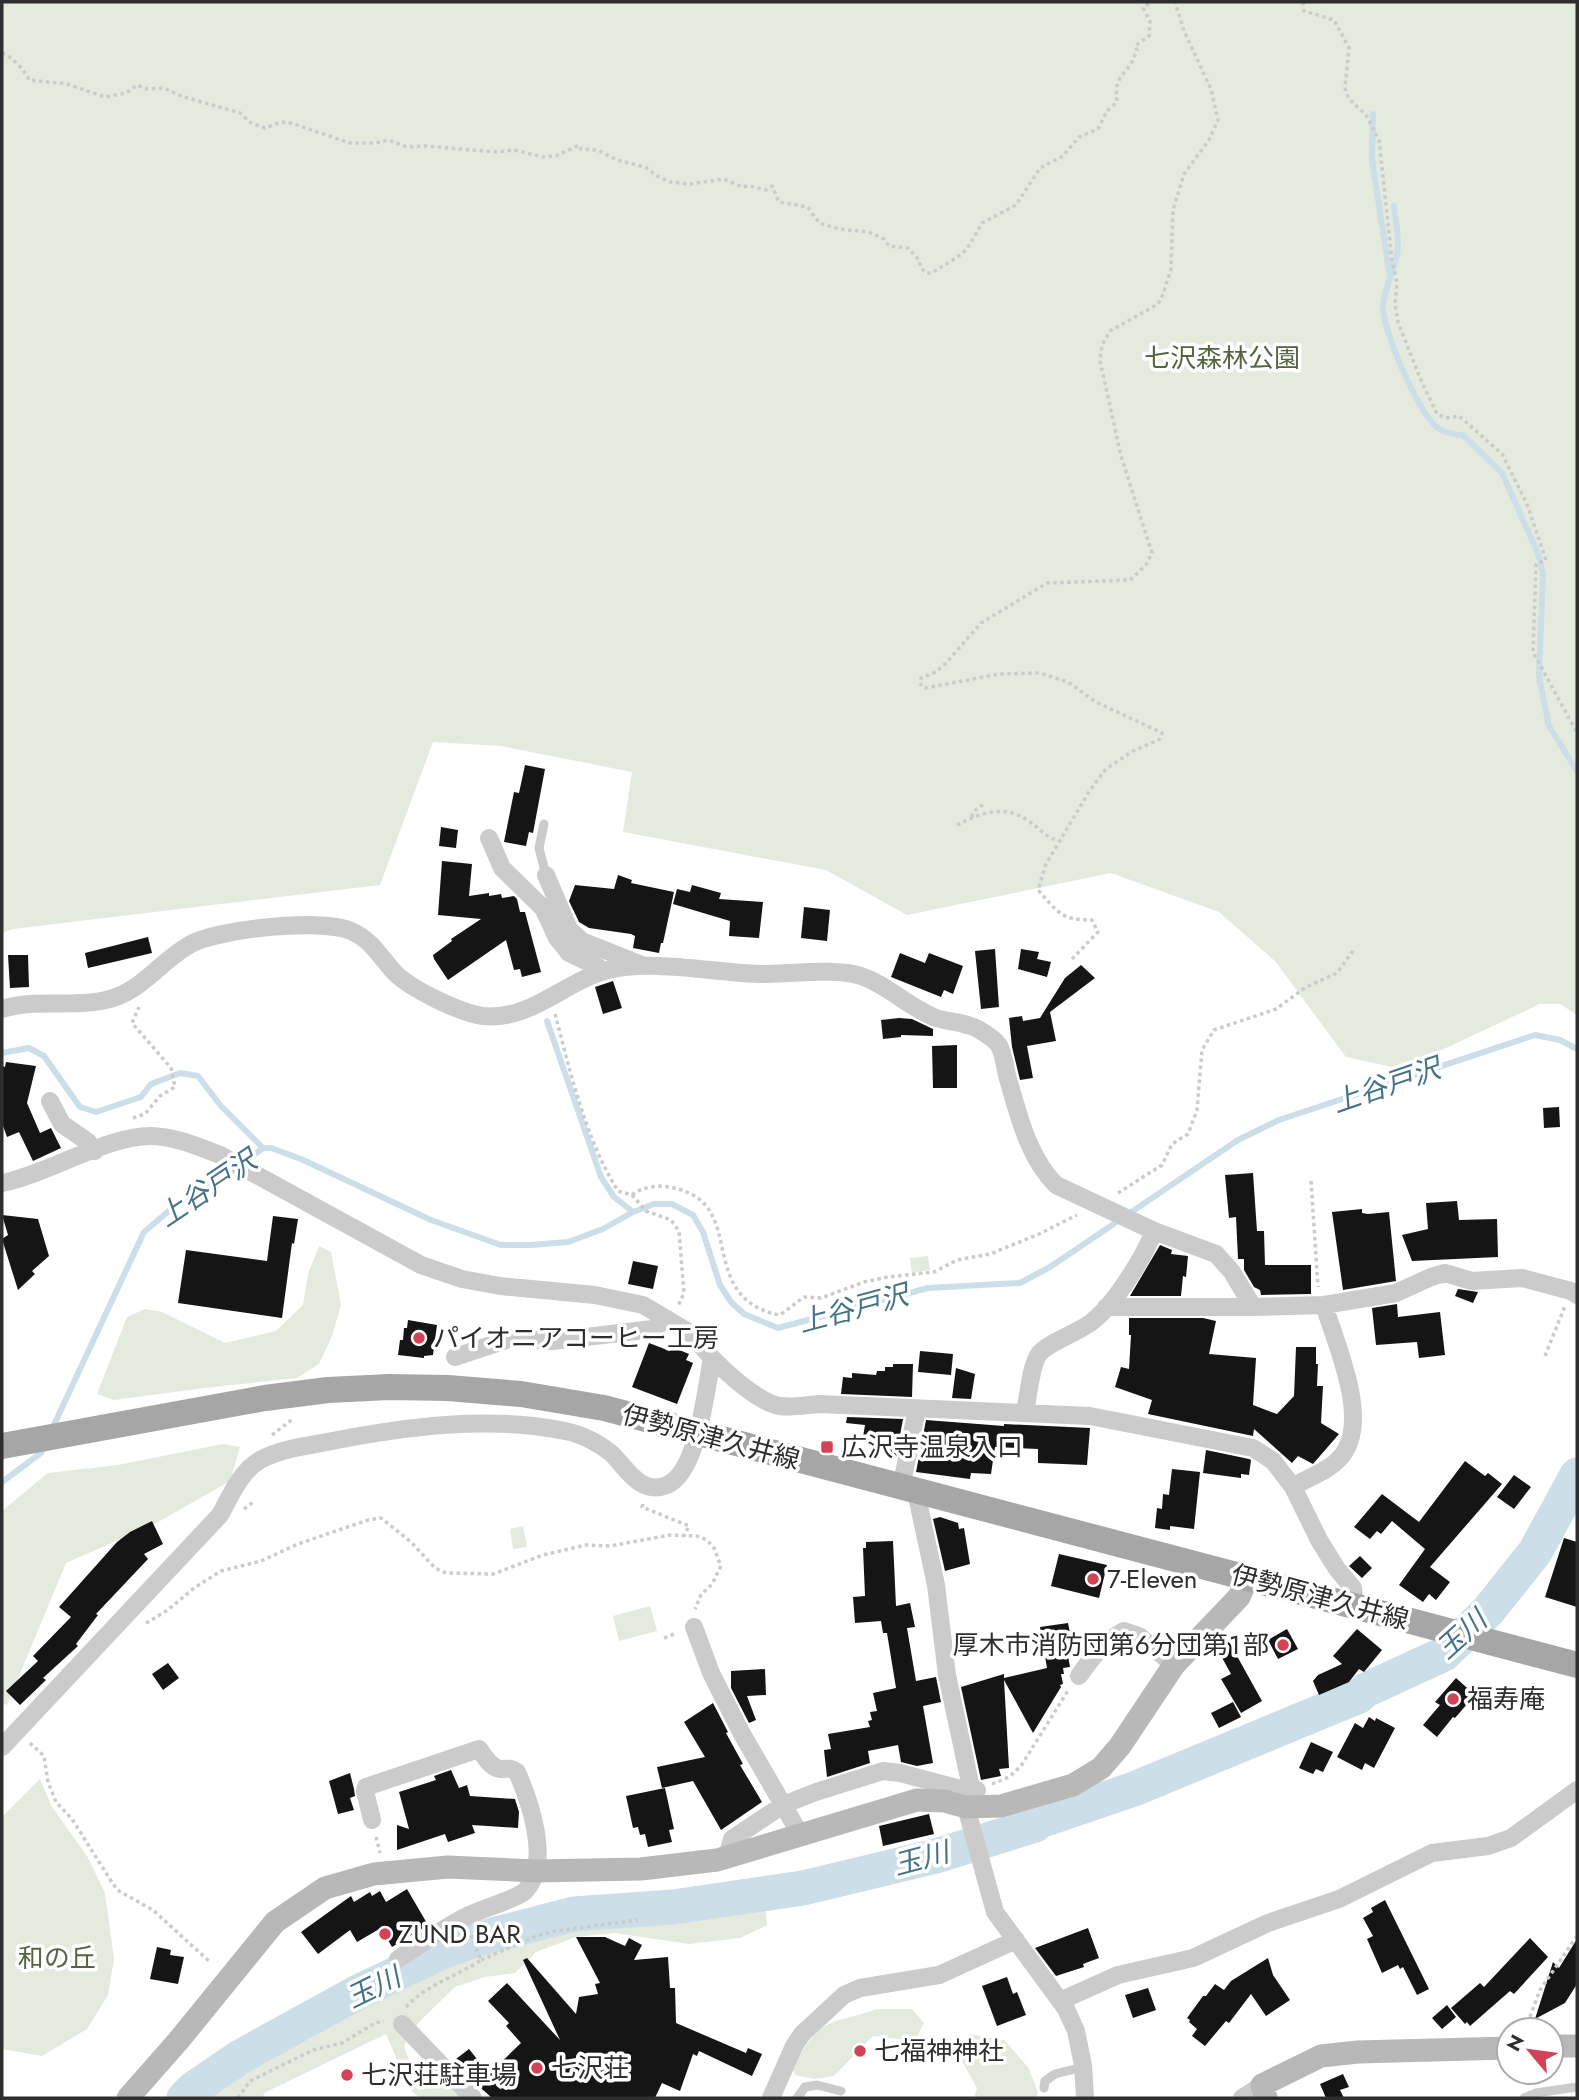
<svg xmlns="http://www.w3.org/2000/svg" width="1579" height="2100" viewBox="0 0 1579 2100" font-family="Jost,'Noto Sans JP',sans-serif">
  <rect width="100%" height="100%" fill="#fff"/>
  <path fill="#e5eade" d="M2 2H1577V1015L1560 1004H1540L1401 1069 1346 1057 1275 961 1219 912 1111 873 907 915 826 870 623 832 632 772 501 746 433 742 380 885 13 929 2 933Z
    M319 1246 331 1252 341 1305 332 1336 319 1364 297 1378 204 1388 114 1400 97 1394 127 1317 145 1309 162 1312 225 1343 276 1331 303 1305 308 1274Z
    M928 1256 930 1270 912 1273 910 1258Z
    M223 1444 240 1447 230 1481 153 1525 66 1563 7 1705 2 1703V1511L48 1473 118 1465Z
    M523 1526 527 1547 513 1549 510 1529Z
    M650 1606 657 1631 619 1641 613 1616Z
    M40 1779 52 1807 87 1856 105 1893 114 1959 108 1995 87 2029 42 2056 2 2049V1817Z
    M755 1903 766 1912 767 1925 740 1938 689 1944 615 1933 576 1937 536 1952 515 1973 485 1977 455 1987 422 2019 411 2032 404 2046 409 2060C433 2068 446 2079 462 2098H420L413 2092 400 2077 399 2064 386 2034 264 2093 263 2098H200L220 2084 232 2070 322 2021 349 2015 382 1993 388 1970C413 1956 436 1945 463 1937L482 1948 507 1947 565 1923Z
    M876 2009H912L924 2023 915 2041 873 2036 834 2076 814 2079 795 2075 792 2067C802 2051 814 2029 833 2022 847 2017 862 2015 876 2009Z
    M970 2034 1004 2040 1028 2067 1038 2092 1036 2098H974L977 2088 958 2054 959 2044Z"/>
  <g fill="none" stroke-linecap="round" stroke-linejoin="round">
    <path stroke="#ccdfe8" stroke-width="6" d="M1373 114 1372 160 1389 271
      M1394 206C1395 220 1400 240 1397 254 1393 272 1385 288 1383 306 1382 329 1419 415 1438 428 1446 433 1454 435 1463 435L1502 473 1537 551 1543 573 1539 676 1549 726 1577 771
      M547 1021 601 1177 614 1197 633 1212
      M2 1053 29 1048 44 1056 80 1107 96 1112 141 1097 151 1084 180 1073 198 1076 221 1106 263 1148
      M52 1429 144 1232 176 1205 219 1181 263 1148H271L301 1159 431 1220 501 1245H531L568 1242 603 1229 633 1212 654 1204H672L693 1215 703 1232 720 1285 731 1302 744 1314 778 1328 928 1288 1020 1283 1050 1267 1238 1140 1279 1120 1535 1035 1560 1040 1577 1049
      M2 1482 41 1453 45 1445"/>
    <path stroke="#ccdfe8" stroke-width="35" d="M184 2098 193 2089 240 2057 358 1992 440 1953 477 1939 574 1914 673 1907 803 1888 936 1856 1035 1825 1037 1822 1134 1789 1359 1696 1366 1690 1444 1654 1488 1611 1535 1552 1577 1475"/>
  </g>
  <path fill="#151515" d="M525 765 545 769 533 833 529 832 526 846 504 842 514 792 519 793Z
    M441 827 458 830 456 848 439 846Z
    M442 861 472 864 469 896 489 893V896L501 894 502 898 514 896 517 899 520 912H525L541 972 522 977 520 969 514 970 506 940 448 980 434 959 433 955 452 941 451 939 481 919 438 915Z
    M618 875 632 880 631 883 674 892 663 943H661L659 953 633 948 635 936 631 934 589 928 579 922 569 901 575 885 614 889Z
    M692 885 721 893 719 899 763 902 759 938 729 936 730 921 673 904 677 889 690 892Z
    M804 907 830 910 827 941 801 938Z
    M148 937 152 953 88 968 85 953Z
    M995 949 999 1007 981 1009 975 951Z
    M1021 949 1039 952 1037 959 1051 962 1047 977 1018 969Z
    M900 953 925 963 929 953 963 966 953 994 944 990 941 997 891 977Z
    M8 955H28L29 987 10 988Z
    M1081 965 1095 978 1050 1012 1056 1041 1027 1046 1033 1078 1020 1080 1012 1047 1009 1018 1022 1016 1023 1021 1040 1018 1065 978Z
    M613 981 622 1008 603 1014 595 987Z
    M899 1018 912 1019 933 1029V1036L901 1035V1037L883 1039 881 1020Z
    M957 1045V1088H933L932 1046Z
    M6 1062 36 1066 27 1103 40 1133 51 1128 61 1148 33 1161 19 1132 7 1137 2 1123V1066L5 1067Z
    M1559 1107 1560 1127 1544 1128 1543 1108Z
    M1253 1173 1257 1231H1264L1265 1265H1311V1294L1261 1295 1260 1290 1254 1287 1244 1270V1259H1238L1236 1217 1229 1218 1225 1175Z
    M1457 1201 1459 1220 1497 1219 1498 1257 1412 1261 1402 1235 1428 1229 1426 1203Z
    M1362 1209V1213L1368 1214 1389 1212 1396 1281 1343 1290 1332 1212Z
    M2 1215 38 1219 49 1256 32 1271 35 1274 18 1290 2 1239 8 1235Z
    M273 1216 298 1219 294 1244 292 1243 282 1318 178 1303 186 1250 267 1261Z
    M1160 1245 1172 1250 1171 1254 1188 1256 1186 1277 1183 1276 1181 1296H1130Z
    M633 1261 658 1266 653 1289 628 1284Z
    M1458 1289 1478 1292 1473 1303 1455 1296Z
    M1397 1304 1398 1317 1440 1312 1445 1355 1419 1358 1417 1342 1376 1345 1372 1308Z
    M1129 1318H1203L1216 1321 1209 1354 1256 1358 1253 1405 1277 1414 1294 1396 1296 1347H1316V1364H1318L1317 1386H1323L1321 1423 1339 1434 1313 1464 1298 1456 1292 1463 1254 1429 1253 1436 1148 1414 1152 1400 1115 1387 1121 1367 1129 1369 1131 1335H1129Z
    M408 1320 437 1325 433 1355 424 1356V1358L398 1355 400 1340H403L404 1328H407Z
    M649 1343 670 1351 672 1347 689 1354 686 1360 693 1363 677 1404 632 1387Z
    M920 1351 953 1354 951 1375 918 1372Z
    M893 1364H913L912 1397 841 1394 843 1377 852 1378V1373L876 1375 877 1371H885V1367H893Z
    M956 1368 975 1374 971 1399 952 1398Z
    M847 1417 903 1419 896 1457 885 1456 886 1448 874 1447 875 1438 863 1437 865 1425 846 1423Z
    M926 1420 1004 1426V1424L1090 1428 1087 1465 1038 1463V1449L995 1447 991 1474 971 1473 970 1479 916 1472Z
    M1206 1450 1249 1459 1251 1460 1249 1475 1241 1474V1478L1203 1473Z
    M1465 1461 1485 1476 1488 1473 1502 1484 1430 1567 1450 1582 1436 1600 1429 1594 1423 1602 1399 1585 1425 1549 1392 1521 1381 1534 1377 1531 1370 1539 1354 1527 1382 1494 1419 1522Z
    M1172 1469 1200 1472 1194 1529 1170 1526V1530L1155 1528 1157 1508 1162 1509 1163 1494 1169 1495Z
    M1514 1475 1531 1487 1514 1509 1497 1497Z
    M940 1517 958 1523 959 1529 964 1528 970 1564 945 1571 933 1519Z
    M152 1521 163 1544 144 1554 148 1559 96 1614 98 1615 76 1644 78 1646 43 1678 46 1680 20 1705 6 1691 38 1661 33 1656 71 1617 59 1607 117 1542 130 1532Z
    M1564 1538 1577 1542V1607L1545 1597Z
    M893 1541 896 1606 910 1603 915 1627 907 1628 916 1681 936 1677 941 1702 923 1706 933 1763 917 1766 901 1762 898 1745 868 1751 870 1763 827 1777 824 1750 831 1749 828 1734 870 1727 868 1721 872 1720 870 1712 877 1711 873 1693 896 1688 887 1633H883L881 1621 855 1623 853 1597 865 1596 863 1548H866V1542Z
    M1059 1554 1107 1565 1099 1598 1051 1586Z
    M1360 1556 1372 1568 1362 1578 1349 1566Z
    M1068 1623 1071 1638H1068L1071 1655 1068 1656 1070 1667 1063 1668 1064 1674H1061L1063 1684 1060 1685 1061 1687 1033 1733 1004 1680 1009 1768 999 1769 1001 1776 981 1780 961 1687 1004 1674V1678L1047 1668 1040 1627Z
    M1287 1629 1298 1649 1278 1659 1268 1640Z
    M1357 1629 1382 1650 1364 1672 1359 1669 1349 1682 1319 1695 1313 1681 1318 1675 1342 1664 1333 1656Z
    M1227 1638 1262 1701 1241 1713 1221 1679 1231 1674 1215 1645Z
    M168 1663 179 1678 163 1690 152 1674Z
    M765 1669 766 1695 747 1696 756 1720 749 1723 731 1688V1671Z
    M1456 1678 1475 1695 1455 1718 1453 1717 1437 1737 1423 1725 1440 1705 1435 1702Z
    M1233 1702 1241 1717 1219 1728 1211 1713Z
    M713 1703 728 1732 726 1733 743 1764 740 1765 762 1802 721 1830 693 1781 662 1788 657 1767 705 1757 684 1722Z
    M1369 1717 1375 1721 1376 1718 1395 1728 1374 1768 1365 1763 1362 1770 1337 1757 1355 1723 1363 1728Z
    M1311 1742 1333 1752 1323 1772 1316 1769 1313 1774 1299 1768Z
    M451 1770 459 1788 467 1785 470 1796 515 1799 519 1812 518 1828 472 1825 475 1833 448 1842 445 1834 397 1850V1825L409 1829 399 1792 436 1780 434 1776Z
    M350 1773 354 1789 355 1796 350 1798 354 1810 338 1814 329 1781Z
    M665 1788 674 1829 669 1830 672 1842 648 1847 645 1834 640 1835 638 1827 633 1828 626 1796Z
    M929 1814 934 1834 883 1846 879 1826Z
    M407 1889 428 1925 392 1947 381 1928 357 1942 350 1930 318 1954 301 1932 351 1896 354 1902 370 1892 372 1896 380 1891 386 1902Z
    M1385 1900 1429 1989 1417 1995 1403 1967 1400 1969 1398 1965 1382 1973 1367 1939 1373 1936 1363 1918 1373 1912 1371 1908Z
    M1088 1928 1099 1958 1083 1964 1084 1967 1056 1976 1035 1948Z
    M576 1937H605L625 1946 629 1938 642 1945 634 1960 668 1957 670 1988H675L676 2023 746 2053 748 2048 762 2054 752 2076 699 2051 697 2056 693 2054 680 2091 662 2083 655 2098H492L473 2081 456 2059 469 2049 489 2074 521 2043 506 2026 509 2023 488 2001 507 1983 560 2040 523 1960 527 1958 576 2014 579 1997 598 1994 595 1984 600 1983Z
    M1530 1938 1548 1957 1514 1994 1510 1991 1470 2026 1467 2022 1465 2024 1451 2008 1480 1983 1484 1987Z
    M1577 1939V1984L1565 2003 1535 2019 1553 1962 1559 1968Z
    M157 1947 171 1950 170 1955 184 1957 178 1984 150 1979Z
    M1268 1958 1273 1975 1290 2000 1266 2016 1251 1994 1229 2023 1226 2021 1205 2046 1192 2036 1197 2029 1189 2022 1190 2020 1187 2018 1203 1996H1206L1215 1984 1224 1990 1231 1981Z
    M1007 1977 1013 1994 1017 1992 1026 2015 997 2026 982 1986Z
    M1148 1988 1156 2010 1133 2018 1125 1995Z
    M1447 2005 1456 2017 1442 2029 1432 2018Z
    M1343 2074 1349 2087 1340 2090 1344 2098H1326L1320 2084Z"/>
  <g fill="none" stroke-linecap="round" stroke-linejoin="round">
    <path stroke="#cbcbcb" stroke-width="3.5" stroke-dasharray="3.5 3.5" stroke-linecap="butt" d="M1303 2 1304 11 1334 20 1349 48 1345 88 1349 99 1366 115 1379 140 1392 261 1397 283 1395 304 1398 322 1420 378 1437 414 1446 418 1459 416 1502 454 1527 504 1546 560 1536 564 1533 652 1577 733
      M2 53C11 55 26 72 29 80L67 84 105 97 126 93 137 85 146 89 164 88 181 96 240 113 251 123 265 128 281 122 291 123 350 143H375L388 140 407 147 425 146 497 152 514 150 543 157 556 156 579 145 581 149 598 150 617 160 645 167 657 176 670 182 690 184 724 179 742 187 750 186 766 190 772 186 779 202 808 207 815 218 822 224 839 229 869 232 884 239 889 246 908 248 919 260 921 268 926 273H932L959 256 967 249 982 223 1016 205 1040 168 1063 156 1079 137 1098 129 1107 111 1117 102 1116 88 1120 78 1131 64 1137 50 1135 46 1149 36 1150 21 1143 8 1151 2
      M972 817 973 812 985 803
      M957 825C980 813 1004 804 1027 820 1039 827 1046 839 1061 841
      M1072 959 1098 932 1092 920C1060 920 1058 912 1038 890L1046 864 1090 790 1106 769 1133 751 1160 739 1162 733 1096 702 1068 682 1040 673 999 674 926 688 922 687 920 683 921 678 936 672 946 663 981 623 1047 583 1130 580 1146 565 1152 553 1121 456 1100 361 1102 345 1110 331 1158 304 1163 294 1171 269 1173 210 1184 174 1209 140 1218 120 1211 89 1184 31 1175 2
      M555 1014C571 1074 585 1138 618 1191L632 1195 646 1211 671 1220 679 1231 684 1293 678 1306
      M133 1118 145 1114 160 1096 175 1087 171 1068 132 1023 139 1007
      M1311 1181 1318 1287
      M1118 1193 1162 1165 1172 1144 1188 1134 1197 1110 1202 1050 1214 1030 1276 1009 1306 987 1337 973 1355 948
      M632 1195C642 1187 656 1185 668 1187 734 1197 711 1256 739 1292 749 1305 763 1312 780 1315L804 1297 821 1298 864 1282 888 1277 934 1272 957 1260 990 1254 1039 1234 1077 1215
      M1545 1356 1565 1306
      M272 1435 294 1418
      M643 1504 642 1507 689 1526 684 1536
      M244 1509 255 1501
      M146 1623 168 1610 194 1588 221 1571 261 1561 298 1544 368 1520 381 1518 411 1542 435 1568 446 1573 493 1574 543 1555 586 1545 610 1546 670 1535 697 1536 707 1540 714 1548 721 1566 712 1584 701 1595 695 1609
      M664 1638 677 1633
      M30 1743 44 1756 48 1782 56 1802 72 1819 113 1884 119 1891 153 1910 210 1962
      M992 1784 1009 1777 1021 1766 1069 1689
      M376 1837 380 1853
      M481 1960 536 1936 555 1931 638 1920
      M406 2007C426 1985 457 1976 481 1960L470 1932
      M1525 2030 1540 1990 1577 1936
      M238 2098 250 2081 313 2050 342 2043 375 2023 384 2021"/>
    <path stroke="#cbcbcb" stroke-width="9" d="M544 824 539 848 546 875
      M1044 2088 1045 2081 1055 2074 1083 2067
      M797 2098 805 2087 817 2085 841 2091
      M1524 2098 1536 2093 1577 2087"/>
    <path stroke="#cbcbcb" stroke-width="18" d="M489 838 502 868 543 908 557 938 569 953 598 967 602 972
      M546 875 569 929 582 941 642 965
      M2 1009C35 998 72 1008 106 1000 143 992 161 959 193 943 222 929 321 918 351 931 372 940 380 957 395 973 411 989 460 1013 483 1016 531 1021 565 981 608 970 652 959 716 973 762 974 789 974 837 968 861 976 888 985 909 1008 936 1018 949 1022 965 1022 978 1029 983 1032 994 1039 998 1044 1004 1052 1005 1069 1008 1079 1019 1116 1028 1157 1056 1185L1154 1231 1216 1254 1232 1272 1253 1307
      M50 1101 62 1124 88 1142 95 1151
      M2 1183C48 1174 108 1135 152 1136 176 1137 197 1146 220 1155L421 1265 462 1279 500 1286 595 1295 643 1305 690 1333 712 1358C706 1389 698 1472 667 1485 641 1496 627 1469 612 1454 599 1443 581 1434 565 1431 488 1415 403 1427 327 1442 304 1446 281 1449 260 1460 240 1472 231 1495 220 1515L2 1747
      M1106 1307H1253L1324 1305 1396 1293 1431 1277 1445 1273 1472 1281 1522 1278 1571 1291 1577 1295
      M455 1357 512 1338 552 1341 653 1329 667 1319
      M712 1358C727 1373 759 1403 780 1406 792 1408 806 1405 819 1404L1090 1416 1253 1448 1273 1461 1293 1487 1319 1540 1337 1569 1353 1588 1355 1607
      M1025 1412C1028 1398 1031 1364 1039 1354 1048 1342 1081 1332 1094 1320 1116 1302 1144 1257 1154 1231
      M1293 1487C1308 1477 1327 1472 1339 1459 1373 1424 1336 1345 1324 1305
      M901 1488 917 1409
      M916 1492 936 1585 947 1675 972 1792 966 1807 995 1912 1066 2009 1076 2031 1083 2065 1085 2098
      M694 1627 711 1673 742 1734 800 1834
      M1079 1676C1092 1657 1104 1642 1124 1631L1139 1636 1174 1665
      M372 1820 365 1791 366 1787 479 1749C485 1757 490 1767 500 1769 508 1769 510 1767 517 1772 530 1802 551 1861 526 1890 518 1899 480 1909 467 1916 443 1928 420 1945 398 1959
      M727 1857 732 1839 783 1805 816 1792 883 1771 900 1773 972 1792 977 1790
      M1060 2001 1118 1975 1193 1958 1268 1923 1339 1899 1432 1853 1488 1846 1511 1838 1577 1790
      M402 2024 473 2098
      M771 2098 794 2046 802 2034 844 1995 860 1988 939 1975 1016 1940
      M1242 2098 1262 2085"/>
    <path stroke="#b8b8b8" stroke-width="23" d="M1551 2046H1577
      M128 2098 179 2040 275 1922 325 1888 374 1874 448 1867 536 1871 641 1869 717 1860 917 1800 944 1801 966 1807 1001 1806 1073 1785 1101 1768 1120 1746 1174 1665 1239 1597 1247 1579
      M1266 2098 1262 2085 1321 2056 1358 2052 1509 2048"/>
    <path stroke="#a6a6a6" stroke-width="26" d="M2 1446 265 1398 328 1390 389 1387 448 1388 521 1394 604 1408 1577 1665"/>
  </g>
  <g fill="#d34355" stroke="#fff" stroke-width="2.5">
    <circle cx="419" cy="1338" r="7"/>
    <rect x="820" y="1440" width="14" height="14" rx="3.5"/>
    <circle cx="1093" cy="1579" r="7"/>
    <circle cx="1283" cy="1645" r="7"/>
    <circle cx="1453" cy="1699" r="7"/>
    <circle cx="385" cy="1934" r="7"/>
    <circle cx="860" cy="2051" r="7"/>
    <circle cx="537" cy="2068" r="7"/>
    <circle cx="347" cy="2075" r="7"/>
  </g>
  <g text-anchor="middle" stroke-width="7" stroke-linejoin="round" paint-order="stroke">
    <g font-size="26" fill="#546540" stroke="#fff">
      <text x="1222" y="367">七沢森林公園</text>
      <text x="57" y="1967">和の丘</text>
    </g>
    <g font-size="26" fill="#2e2e2e" stroke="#fff" text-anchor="start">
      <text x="433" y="1347">パイオニアコーヒー工房</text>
      <text x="841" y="1456">広沢寺温泉入口</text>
      <text x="1107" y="1588">7-Eleven</text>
      <text x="1269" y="1654" text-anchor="end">厚木市消防団第６分団第１部</text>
      <text x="1467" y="1708">福寿庵</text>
      <text x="399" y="1943">ZUND BAR</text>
      <text x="874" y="2060">七福神神社</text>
      <text x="551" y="2077">七沢荘</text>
      <text x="361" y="2084">七沢荘駐車場</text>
    </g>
    <g font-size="26" fill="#2e2e2e" stroke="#fff">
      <text transform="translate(711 1437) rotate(15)" y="9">伊勢原津久井線</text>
      <text transform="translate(1320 1597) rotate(15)" y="9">伊勢原津久井線</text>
    </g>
    <g font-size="28" font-style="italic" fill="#457288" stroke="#fff">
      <text transform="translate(1386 1085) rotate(-19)" y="10">上谷戸沢</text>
      <text transform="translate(207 1188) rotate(-34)" y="10">上谷戸沢</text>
      <text transform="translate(853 1308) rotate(-15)" y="10">上谷戸沢</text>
      <text transform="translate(1461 1634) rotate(-42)" y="10">玉川</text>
      <text transform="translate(921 1858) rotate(-15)" y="10">玉川</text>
      <text transform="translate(373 1987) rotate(-26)" y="10">玉川</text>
    </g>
  </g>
  <rect width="1579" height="2100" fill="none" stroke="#2e2e2e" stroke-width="7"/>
  <g transform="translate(1530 2051) rotate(299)"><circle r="33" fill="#ffffff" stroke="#ababab" stroke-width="2"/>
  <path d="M0-5L12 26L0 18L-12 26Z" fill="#d34355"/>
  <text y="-10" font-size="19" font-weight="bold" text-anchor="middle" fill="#2e2e2e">N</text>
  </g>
</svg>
